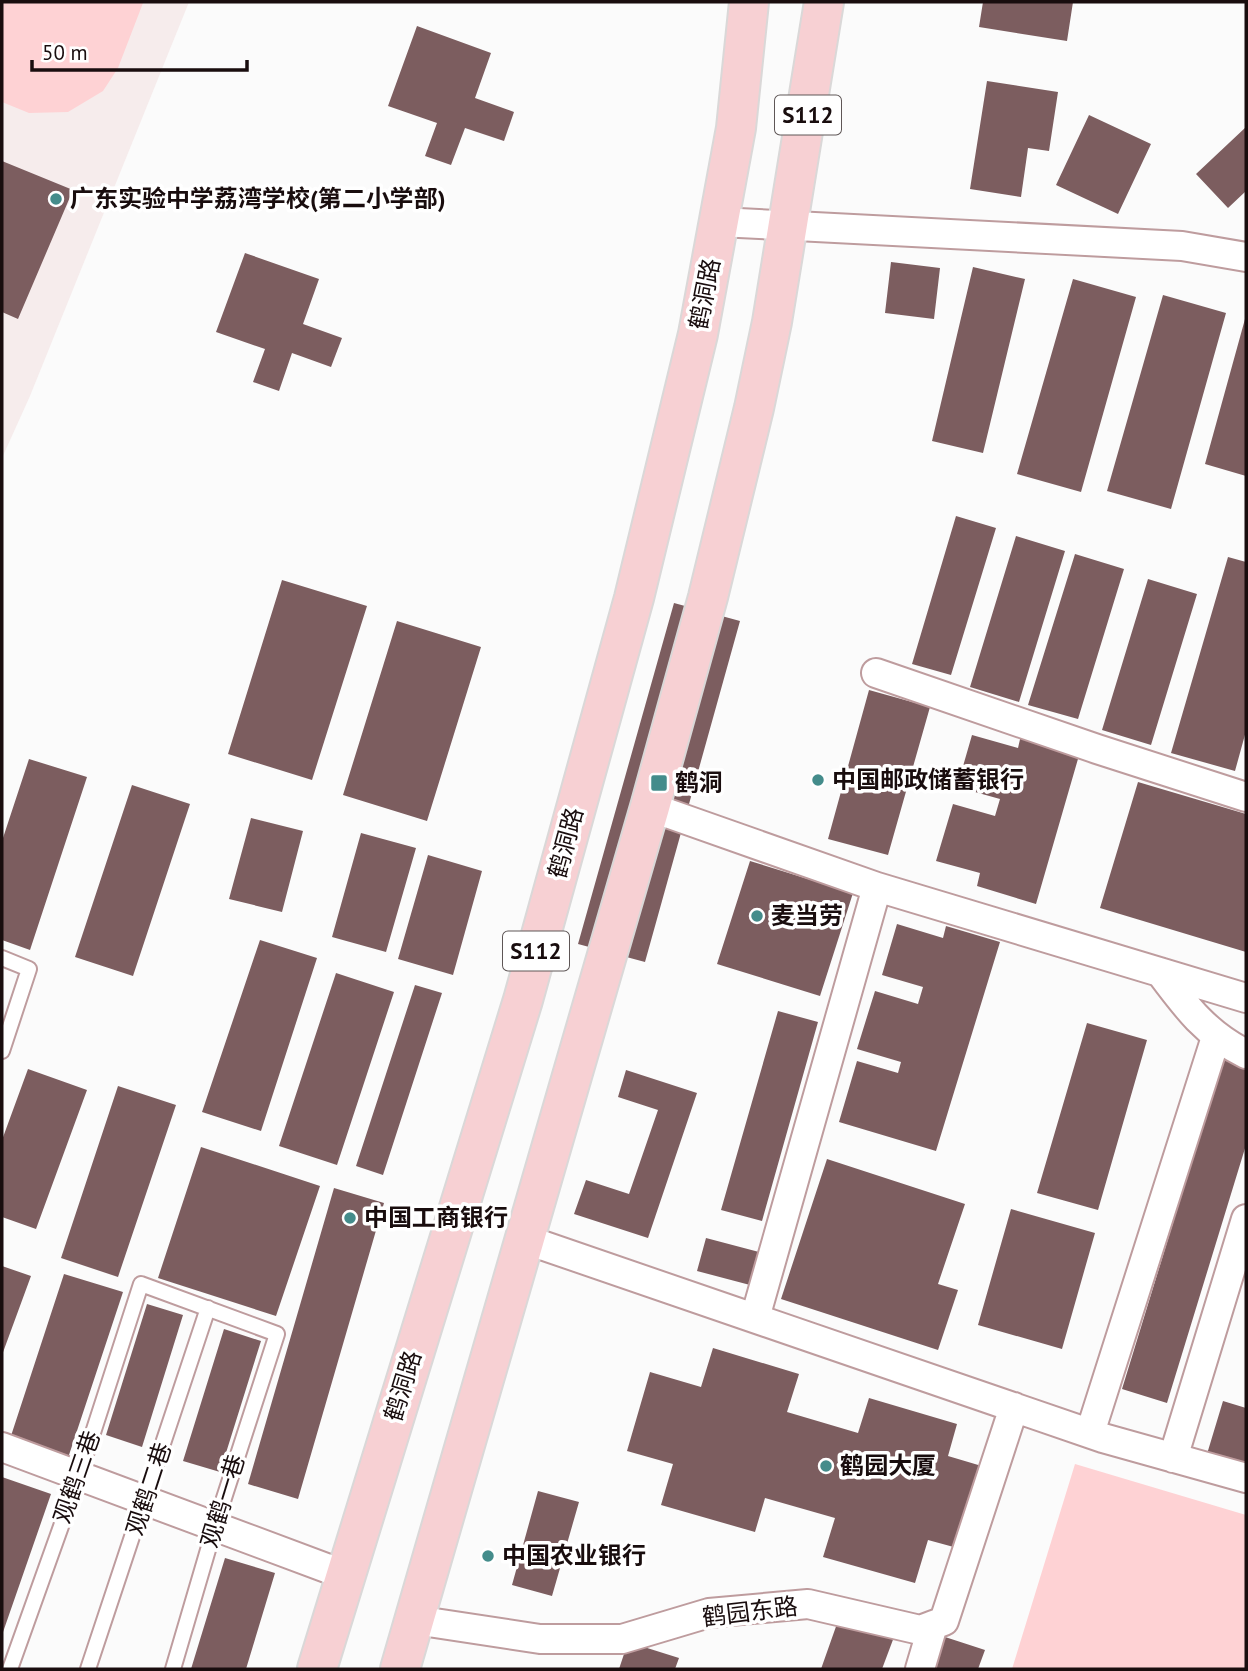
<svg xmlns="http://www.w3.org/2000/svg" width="1248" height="1671" viewBox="0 0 1248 1671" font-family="'PT Sans','Noto Sans SC',sans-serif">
  <rect width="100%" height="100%" fill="#fbfbfb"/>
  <path fill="#f6ecec" d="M2 2H189L30 396 2 458Z"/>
  <path fill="#fed2d4" d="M2 2H143V3L118 68 103 91 68 112 29 113 2 102Z
    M1075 1464 1246 1515V1669H1012Z"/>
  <path fill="#7c5d5f" d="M983 2H1073L1067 41 979 27Z
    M417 26 491 53 475 98 514 112 504 141 465 128 451 165 425 156 437 123 388 106Z
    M987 81 1058 92 1049 151 1028 148 1021 197 970 189Z
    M1089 115 1151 144 1118 214 1056 185Z
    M1246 127V191L1228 208 1196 174Z
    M2 161 73 190 18 319 2 312Z
    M245 253 319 279 303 324 342 338 331 367 292 353 279 391 253 382 265 349 216 332Z
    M891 262 940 268 934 319 885 313Z
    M973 267 1025 279 983 453 932 441Z
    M1073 279 1136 297 1081 492 1017 474Z
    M1163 295 1226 313 1171 509 1107 491Z
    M1245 319 1246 320V476L1205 464Z
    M956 516 996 528 951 675 912 664Z
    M1016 536 1065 551 1019 702 970 687Z
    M1075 554 1124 569 1078 719 1028 705Z
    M1228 557 1246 562V731L1235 771 1171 753Z
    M1148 579 1197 594 1151 745 1102 730Z
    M282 580 367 606 312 780 228 754Z
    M674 603 740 621 645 962 578 944Z
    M397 621 481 647 427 821 343 795Z
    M869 690 930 707 888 855 828 839Z
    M972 735 1018 748 1021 735 1080 752 1036 904 977 886 980 873 936 861 953 804 995 816 1000 799 957 787Z
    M29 759 87 777 30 950 2 940V841Z
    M1138 782 1246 814V952L1100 908Z
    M132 785 190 804 133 976 75 957Z
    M251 818 303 831 282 912 229 899Z
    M361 833 416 848 386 952 332 937Z
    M428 855 482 871 453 975 398 959Z
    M750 861 853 893 820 996 717 964Z
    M897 924 943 938 946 926 1000 942 936 1151 839 1122 857 1061 898 1073 901 1062 857 1049 875 991 918 1004 923 987 882 975Z
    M260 940 317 958 261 1131 202 1112Z
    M336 973 394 992 337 1165 279 1146Z
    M415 985 442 993 383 1175 356 1166Z
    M778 1011 818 1022 762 1221 721 1210Z
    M1087 1023 1147 1040 1098 1210 1037 1193Z
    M1223 1060 1246 1067V1145L1167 1403 1122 1389Z
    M28 1069 87 1090 36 1229 2 1217V1140Z
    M626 1070 697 1093 648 1238 574 1214 586 1180 629 1194 658 1110 618 1097Z
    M118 1086 176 1105 118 1277 61 1258Z
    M201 1147 320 1186 276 1316 158 1278Z
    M827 1159 965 1204 938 1284 958 1290 938 1350 781 1299Z
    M334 1188 384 1203 298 1499 248 1484Z
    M1011 1209 1095 1233 1062 1349 978 1325Z
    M706 1238 759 1252 750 1285 697 1271Z
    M2 1266 31 1276 2 1355Z
    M64 1274 123 1292 66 1464 8 1445Z
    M147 1304 183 1315 142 1447 106 1435Z
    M224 1329 261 1341 220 1472 183 1461Z
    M713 1348 799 1374 787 1412 858 1433 869 1398 957 1424 948 1456 985 1467 961 1549 928 1540 915 1583 823 1557 835 1518 765 1498 755 1532 661 1505 673 1464 627 1451 650 1372 701 1387Z
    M1223 1401 1246 1408V1466L1207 1454Z
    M2 1477 51 1494 2 1635Z
    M538 1491 579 1502 552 1596 512 1585Z
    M225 1558 275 1573 246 1669H191Z
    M839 1618 894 1637 882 1669H821Z
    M942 1636 985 1650 978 1669H931Z
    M628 1642 679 1658 675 1669H619Z"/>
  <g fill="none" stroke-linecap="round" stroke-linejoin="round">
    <defs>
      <path id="lane" d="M2 958 29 969 2 1051
        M10 1669 79 1476 141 1284 277 1334 215 1526 173 1669
        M88 1669 208 1308"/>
      <path id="street" d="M719 222 1182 246 1246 257
        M876 673 1097 749 1246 797
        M650 807 877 887 755 1318
        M877 887 1246 998
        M1160 972C1186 1007 1206 1034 1246 1054
        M524 1239 1103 1438 1246 1478
        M1090 1433 1216 1037
        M2 1447 345 1575
        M1173 1458 1246 1219
        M415 1620 540 1639H622L709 1613 808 1604 920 1630 944 1621 1014 1407
        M920 1669 933 1625"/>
      <path id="primary" d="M317 1669 523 1000 634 598 698 334 736 128 749 2
        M400 1669 650 807 708 597 754 408 772 322 824 2"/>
    </defs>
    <use href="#lane" stroke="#be9c9e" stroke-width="18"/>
    <use href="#street" stroke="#be9c9e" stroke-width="32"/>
    <use href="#primary" stroke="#dad8d8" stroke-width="42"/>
    <use href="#lane" stroke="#fff" stroke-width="14"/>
    <use href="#street" stroke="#fff" stroke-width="28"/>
    <use href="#primary" stroke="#f7d0d3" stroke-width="38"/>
  </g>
  <g fill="#448c8b" stroke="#fff" stroke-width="2.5">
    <circle cx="56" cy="199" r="7"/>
    <circle cx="818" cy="780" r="7"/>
    <rect x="650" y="774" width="18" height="18" rx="3.5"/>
    <circle cx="757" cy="916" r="7"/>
    <circle cx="350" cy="1218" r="7"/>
    <circle cx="826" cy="1466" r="7"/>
    <circle cx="488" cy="1556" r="7"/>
  </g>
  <g text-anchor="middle" stroke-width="7" stroke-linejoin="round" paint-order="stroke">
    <g fill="#fff" stroke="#5e5656" stroke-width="2">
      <rect x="775" y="95.5" width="66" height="39" rx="5"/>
      <rect x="503" y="931.5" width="66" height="39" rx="5"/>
    </g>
    <g font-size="23" font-weight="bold" fill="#190d0e">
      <text x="808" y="123">S112</text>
      <text x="536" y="959">S112</text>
    </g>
    <g font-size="24" font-weight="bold" fill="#190d0e" stroke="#fff" text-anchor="start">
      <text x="70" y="207">广东实验中学荔湾学校(第二小学部)</text>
      <text x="832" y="788">中国邮政储蓄银行</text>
      <text x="675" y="791">鹤洞</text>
      <text x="771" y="924">麦当劳</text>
      <text x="364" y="1226">中国工商银行</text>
      <text x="840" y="1474">鹤园大厦</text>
      <text x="502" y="1564">中国农业银行</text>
    </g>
    <g font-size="24" fill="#190d0e" stroke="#fff">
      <text transform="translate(705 294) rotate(-79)" y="8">鹤洞路</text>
      <text transform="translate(566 843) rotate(-75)" y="8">鹤洞路</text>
      <text transform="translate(403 1386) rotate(-73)" y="8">鹤洞路</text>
      <text transform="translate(77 1477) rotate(-71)" y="8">观鹤三巷</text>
      <text transform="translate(149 1489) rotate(-72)" y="8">观鹤二巷</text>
      <text transform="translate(223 1501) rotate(-73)" y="8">观鹤一巷</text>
      <text transform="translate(750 1612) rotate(-7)" y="8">鹤园东路</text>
    </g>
  </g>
  <rect width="1248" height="1671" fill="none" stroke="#190d0e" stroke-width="7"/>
  <path d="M32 60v10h215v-10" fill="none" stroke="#190d0e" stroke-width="3.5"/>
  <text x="42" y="60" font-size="21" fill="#190d0e" stroke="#ffffff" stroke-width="5" paint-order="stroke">50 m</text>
</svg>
